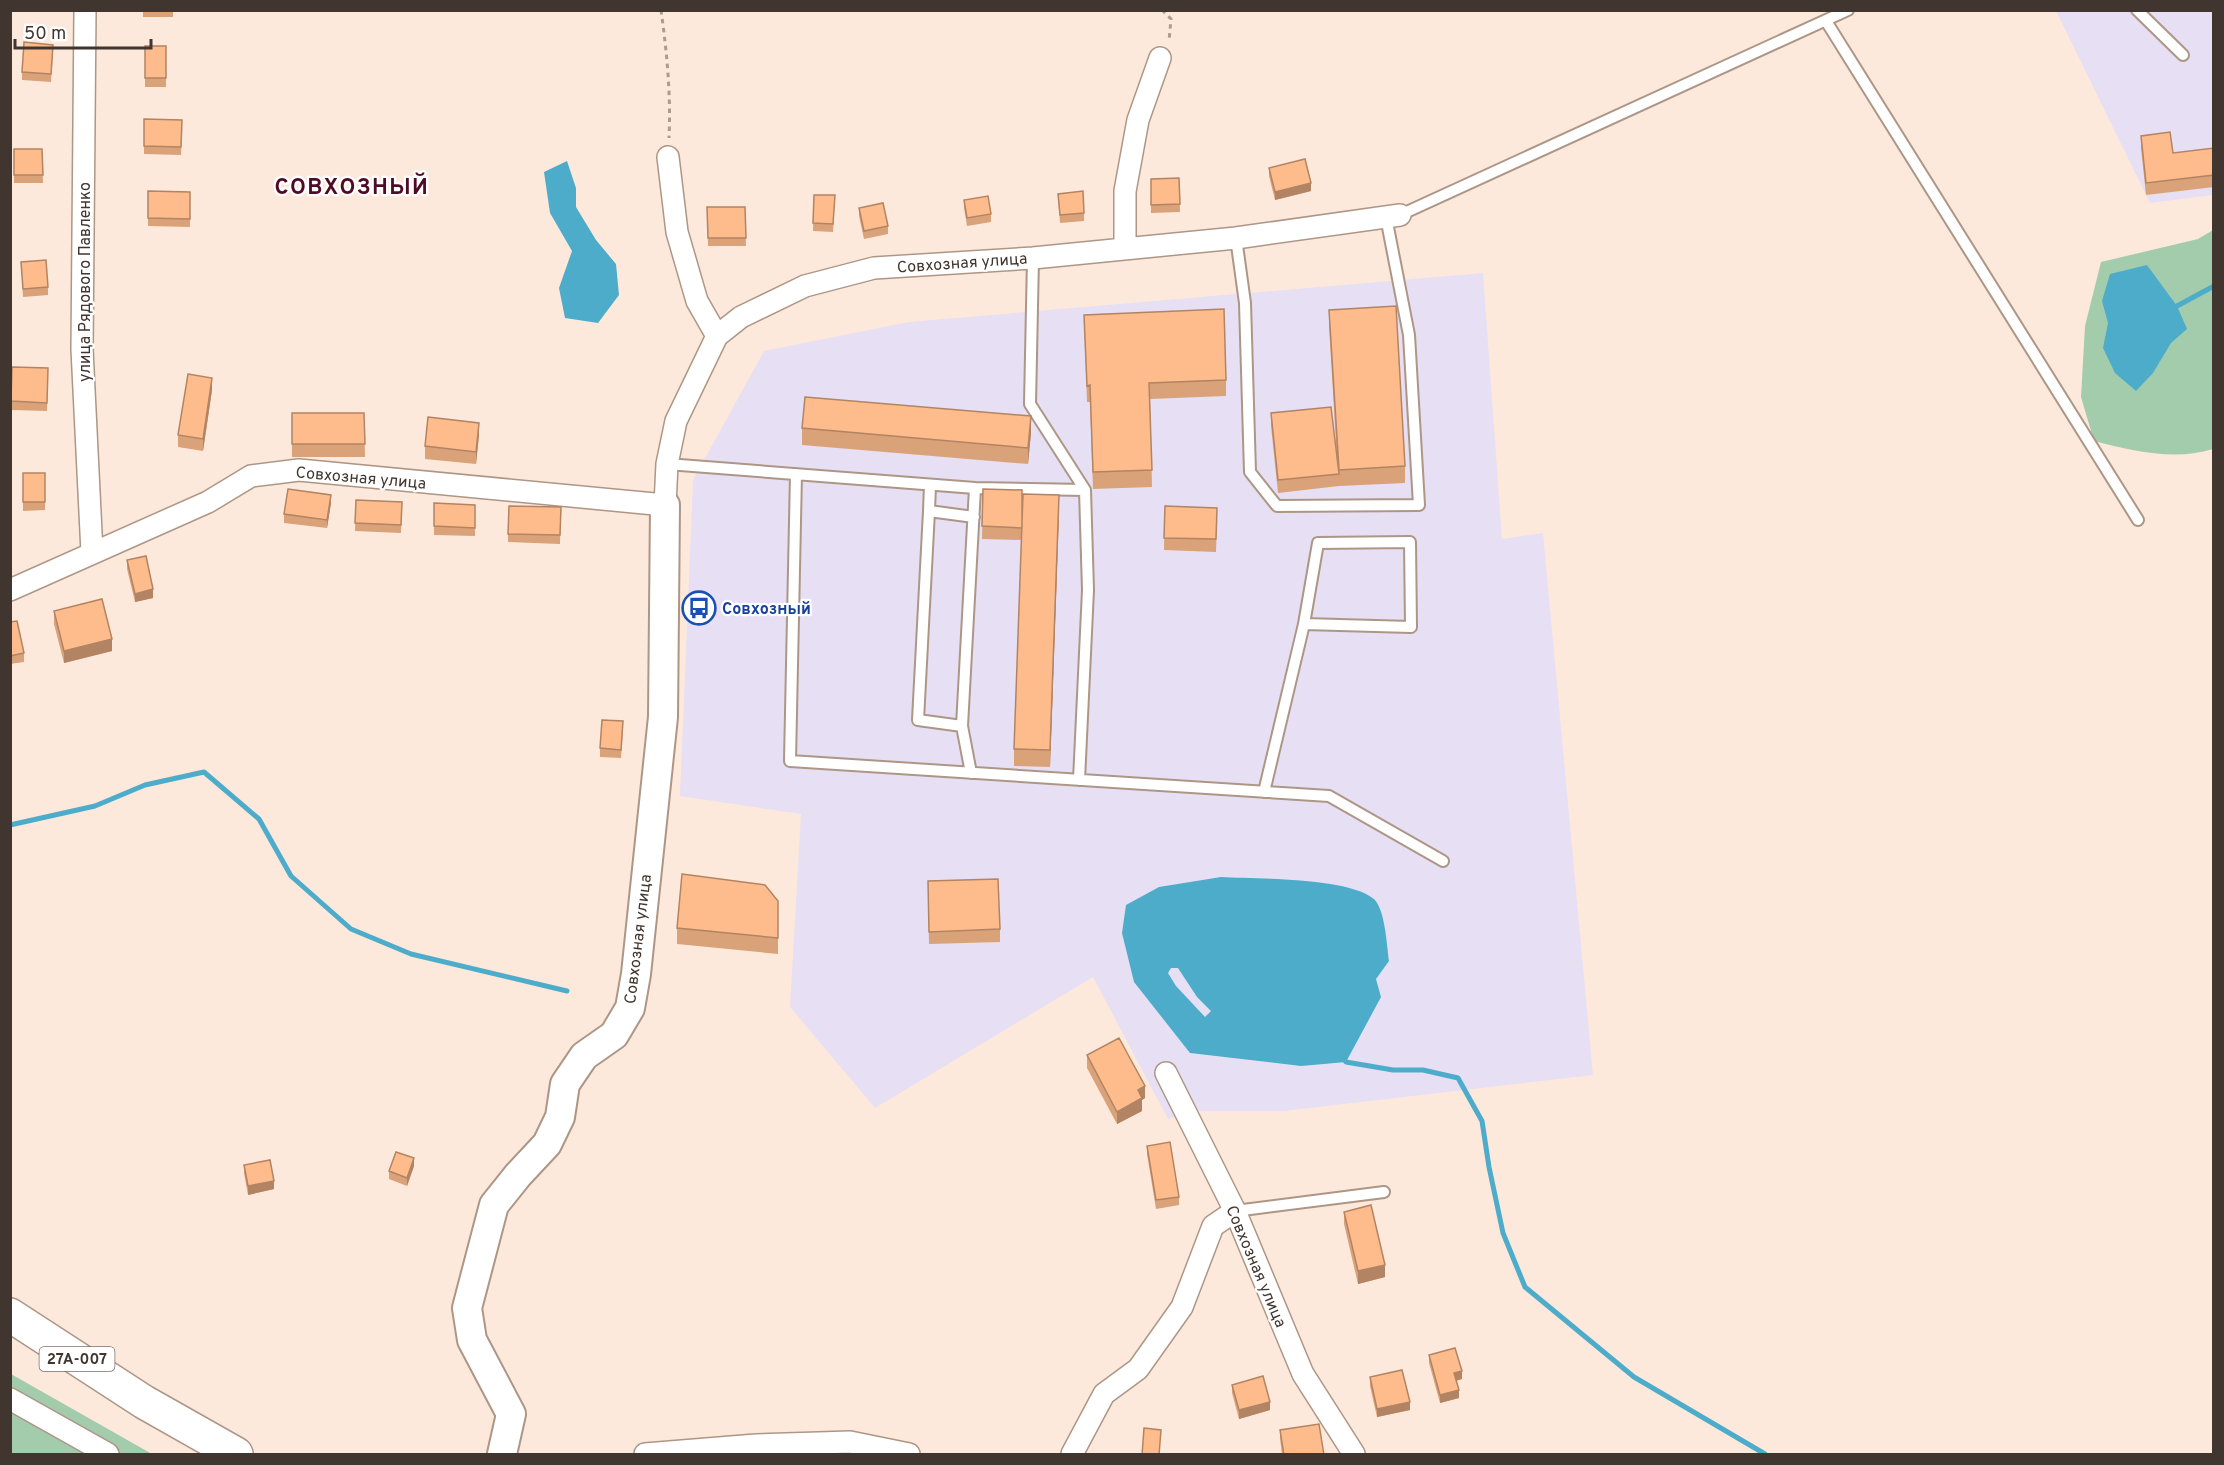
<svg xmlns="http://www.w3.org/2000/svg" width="2224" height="1465" viewBox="0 0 2224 1465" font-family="Overpass,sans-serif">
  <rect width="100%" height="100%" fill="#fde9db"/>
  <path fill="#e7dff4" d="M2056 11H2213V195L2150 203Z
    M1483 273 1502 539 1543 533 1593 1075 1284 1111H1194L1168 1119 1093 977 875 1108 790 1007 801 814 680 796 693 480 764 351 909 322Z"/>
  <path fill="#a3ccac" d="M2213 230V449C2174 461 2133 451 2094 441L2081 397 2085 326 2101 262 2198 239Z
    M11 1374 152 1454H11Z"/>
  <path fill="#4eaccb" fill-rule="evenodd" d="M567 161 576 188V207L596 240 616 264 619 295 598 323 565 318 559 288 572 251 550 213 544 172Z
    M2147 265 2177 306 2187 329 2171 343 2153 373 2136 391 2115 373 2103 348 2108 323 2102 301 2110 274Z
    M1221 877C1257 879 1348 877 1374 899 1385 909 1387 946 1389 961L1376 979 1381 997 1346 1062 1301 1066 1190 1053 1134 982 1122 933 1126 905 1159 887ZM1171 968H1178L1197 997 1211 1011 1205 1017 1176 986 1168 973Z"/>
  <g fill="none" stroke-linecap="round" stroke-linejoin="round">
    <path stroke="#4eaccb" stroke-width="5" d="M2177 306 2214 286
      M10 825 95 806 145 785 204 772 259 819 291 876 351 929 411 954 567 991
      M1342 1057 1346 1062 1393 1070H1423L1458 1078 1482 1121 1489 1167 1503 1233 1525 1287 1634 1377 1765 1454"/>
    <defs>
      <path id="lane" d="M2137 10 2183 55
        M1826 21 2138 520
        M1400 215 1848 10
        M1236 238 1245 303 1250 472 1277 506 1419 505 1409 335 1386 217
        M1033 258 1030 404 1085 490
        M667 464 975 488 962 726 971 773
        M796 474 790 761 1329 796 1443 861
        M930 485 929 511 974 517
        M975 488 1085 490 1088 590 1079 780
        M929 511 918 720 962 726
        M1264 792 1304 624 1411 627 1410 542 1318 543 1304 624
        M1235 1211 1384 1192"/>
      <path id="street" d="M85 10 82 349 92 553
        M668 157 677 232 697 301 717 336
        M1125 249V191L1138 120 1160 58
        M10 590 208 502 251 476 299 470 665 505 667 464 676 421 717 336 741 317 805 286 874 268 1033 258 1236 238 1400 215
        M1166 1073 1235 1211 1303 1374 1354 1454
        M10 1399 108 1454
        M645 1454 756 1445 850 1442 909 1454
        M1072 1454 1104 1394 1138 1369 1182 1307 1213 1226 1235 1211"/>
      <path id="secondary" d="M502 1454 511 1414 472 1340 467 1308 494 1205 518 1175 547 1144 560 1117 565 1084 584 1056 614 1035 630 1008 636 974 663 717 665 505"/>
      <path id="highway" d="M10 1315 144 1402 236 1454"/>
    </defs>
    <use href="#lane" stroke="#ad9686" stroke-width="14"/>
    <use href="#street" stroke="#ad9686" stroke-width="24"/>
    <use href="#secondary" stroke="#ad9686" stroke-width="32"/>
    <use href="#highway" stroke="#ad9686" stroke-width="36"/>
    <path stroke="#ab9b90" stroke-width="3" stroke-dasharray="4.5 4.5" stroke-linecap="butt" d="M661 10C667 53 671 95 669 138
      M1162 10 1171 19 1169 41"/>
    <use href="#lane" stroke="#fff" stroke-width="10"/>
    <use href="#street" stroke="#fff" stroke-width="21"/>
    <use href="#secondary" stroke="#fff" stroke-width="28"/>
    <use href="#highway" stroke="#fff" stroke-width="33"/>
  </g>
  <path fill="#daa279" d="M143 10H173V17H143Z
    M145 46H166V87H145Z
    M53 53 51 82 22 80V72Z
    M144 119 182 120 181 155 144 154Z
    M2141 136 2173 153 2214 148V187L2146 195 2141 148Z
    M14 149H42L43 183H14Z
    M1269 168 1311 191 1275 200 1269 176Z
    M1179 178 1180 212 1151 213V179Z
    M190 192V227L148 226V218Z
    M1058 194 1084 213V221L1060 223Z
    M814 195H835L833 232 813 231Z
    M964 200 991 214V222L967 226 964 208Z
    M707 207H745L746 246H708Z
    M859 208 888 226V234L864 239 859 216Z
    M21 262 48 287V295L23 297Z
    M1329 310 1405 466V483L1339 486 1278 493 1271 426V413L1337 460 1329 326Z
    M1084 315 1226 380V396L1150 399 1152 487 1093 489 1090 402H1087Z
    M12 367 48 368 47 411 11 410Z
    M212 390 203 451 178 447V435Z
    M292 413H364L365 457H292Z
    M802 428 1031 433 1028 464 802 445Z
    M479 435 476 464 425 459V446Z
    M23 473H45V510L23 511Z
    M983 489 1022 490V540L982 539Z
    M356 500 402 502 401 533 355 531Z
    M331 503 327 528 284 523V514Z
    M434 503 475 505V536L434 535Z
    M1165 506 1217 520 1216 552 1164 550Z
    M561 507 560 544 508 542V534Z
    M1059 511 1050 767 1014 766V749Z
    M127 560 153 598 135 602 127 569Z
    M54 611 112 651 64 663 54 624Z
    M10 622 24 653V662L10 664Z
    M623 729 621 758 600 757V748Z
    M928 881 1000 929V942L929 944Z
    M778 901V954L677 944V928Z
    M1087 1055 1145 1098 1142 1100V1111L1117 1124 1087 1068Z
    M1147 1146 1179 1197V1205L1156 1209 1147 1154Z
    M244 1165 274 1189 248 1195 244 1173Z
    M414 1166 407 1186 389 1179V1171Z
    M1344 1212 1385 1277 1358 1284 1344 1224Z
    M1429 1355 1462 1379 1456 1381 1459 1398 1440 1403 1429 1363Z
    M1370 1377 1410 1410 1377 1417 1370 1386Z
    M1232 1385 1270 1410 1239 1419 1232 1393Z
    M1280 1430 1324 1455H1282L1280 1438Z"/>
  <path fill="#b28463" d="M1311 183V191L1275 200V192Z
    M212 378V390L203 451V439Z
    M1031 416V433L1028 464V448Z
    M479 423V435L476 464V452Z
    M331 495V503L327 528V520Z
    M1059 495V511L1050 767V750Z
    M153 589V598L135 602V594Z
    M112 639V651L64 663V651Z
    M1145 1086V1098L1142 1100V1111L1117 1124V1112L1138 1090Z
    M414 1158V1166L407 1186V1178Z
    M274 1181V1189L248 1195V1186Z
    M1385 1265V1277L1358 1284V1271Z
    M1462 1371V1379L1454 1381V1373Z
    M1459 1390V1398L1440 1403V1395Z
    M1270 1402V1410L1239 1419V1410Z
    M1410 1402V1410L1377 1417V1409Z"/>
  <path fill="#febc8d" stroke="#b28463" stroke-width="1.5" d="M24 42 53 45 51 74 22 72Z
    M145 46H166V78H145Z
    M144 119 182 120 181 147 144 146Z
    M2170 132 2173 153 2214 148V175L2146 183 2141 136Z
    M14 149H42L43 175H14Z
    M1305 159 1311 183 1275 192 1269 168Z
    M1179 178 1180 204 1151 205V179Z
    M148 191 190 192V219L148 218Z
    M1083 191 1084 213 1060 215 1058 194Z
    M814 195H835L833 224 813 223Z
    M988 196 991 214 967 218 964 200Z
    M883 203 888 226 864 231 859 208Z
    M707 207H745L746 238H708Z
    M46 260 48 287 23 289 21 262Z
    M1396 306 1405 466 1339 470 1329 310Z
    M1224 309 1226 380 1149 383 1152 470 1093 472 1090 385 1087 386 1084 315Z
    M12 367 48 368 47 403 11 401Z
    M188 374 212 378 203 439 178 435Z
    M805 397 1031 416 1028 448 802 428Z
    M1331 407 1339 474 1278 480 1271 413Z
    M292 413H364L365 444H292Z
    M428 417 479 423 476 452 425 446Z
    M23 473H45V502H23Z
    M288 489 331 495 327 520 284 514Z
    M983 489 1022 490V528L982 526Z
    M1023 494 1059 495 1050 750 1014 749Z
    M356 500 402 502 401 525 355 523Z
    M434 503 475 505V528L434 526Z
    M509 506 561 507 560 535 508 534Z
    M1165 506 1217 508 1216 539 1164 538Z
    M146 556 153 589 135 594 127 560Z
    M102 599 112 639 64 651 54 611Z
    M17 621 24 653 10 656V622Z
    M602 720 623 721 621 750 600 748Z
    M682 874 765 885 778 901V938L677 928Z
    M998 879 1000 929 929 932 928 881Z
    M1119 1038 1145 1086 1138 1090 1142 1098 1117 1112 1087 1055Z
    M1170 1142 1179 1197 1156 1200 1147 1146Z
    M396 1152 414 1158 407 1178 389 1171Z
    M270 1160 274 1181 248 1186 244 1165Z
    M1371 1205 1385 1265 1358 1271 1344 1212Z
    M1455 1348 1462 1371 1454 1373 1459 1390 1440 1395 1429 1355Z
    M1402 1370 1410 1402 1377 1409 1370 1377Z
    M1263 1376 1270 1402 1239 1410 1232 1385Z
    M1319 1424 1324 1455H1284L1280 1430Z
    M1144 1428 1161 1430 1159 1455H1142Z"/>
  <defs>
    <symbol id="bus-ring" viewBox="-11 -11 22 22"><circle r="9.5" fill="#fff" stroke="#1a4fb4" stroke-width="1.5"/><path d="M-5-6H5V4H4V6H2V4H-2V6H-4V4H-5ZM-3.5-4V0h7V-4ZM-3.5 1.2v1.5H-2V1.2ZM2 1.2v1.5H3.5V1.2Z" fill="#1a4fb4"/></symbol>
  </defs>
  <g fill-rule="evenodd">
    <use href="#bus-ring" x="680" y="589" width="38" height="38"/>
  </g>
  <g text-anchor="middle" stroke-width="4.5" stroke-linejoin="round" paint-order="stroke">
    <rect fill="#fff" stroke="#79726d" stroke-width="1.5" x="39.5" y="1347" width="75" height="24" rx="4.5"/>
    <g font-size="15" font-weight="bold" fill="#40362f">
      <text x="77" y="1364">27А-007</text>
    </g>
    <g font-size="16" fill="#40362f" stroke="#fff">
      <text transform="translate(962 262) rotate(-4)" y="6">Совхозная улица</text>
      <text transform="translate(84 282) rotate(-90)" y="6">улица Рядового Павленко</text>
      <text transform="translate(361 477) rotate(5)" y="6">Совхозная улица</text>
      <text transform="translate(637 939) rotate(-83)" y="6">Совхозная улица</text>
      <text transform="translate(1257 1266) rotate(67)" y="6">Совхозная улица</text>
    </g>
    <g font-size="16" font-weight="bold" fill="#164399" stroke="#fff" text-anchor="start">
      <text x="722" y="614">Совхозный</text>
    </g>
    <g font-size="22" font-weight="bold" letter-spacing="1.5" fill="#4f0b25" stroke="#fff">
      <text x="352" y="194">СОВХОЗНЫЙ</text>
    </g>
  </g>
  <rect width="2224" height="1465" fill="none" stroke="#40362f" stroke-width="24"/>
  <path d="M15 39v9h136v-9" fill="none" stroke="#40362f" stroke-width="3"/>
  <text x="24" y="39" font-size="18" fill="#40362f" stroke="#ffffff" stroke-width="4.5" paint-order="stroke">50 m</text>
</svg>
